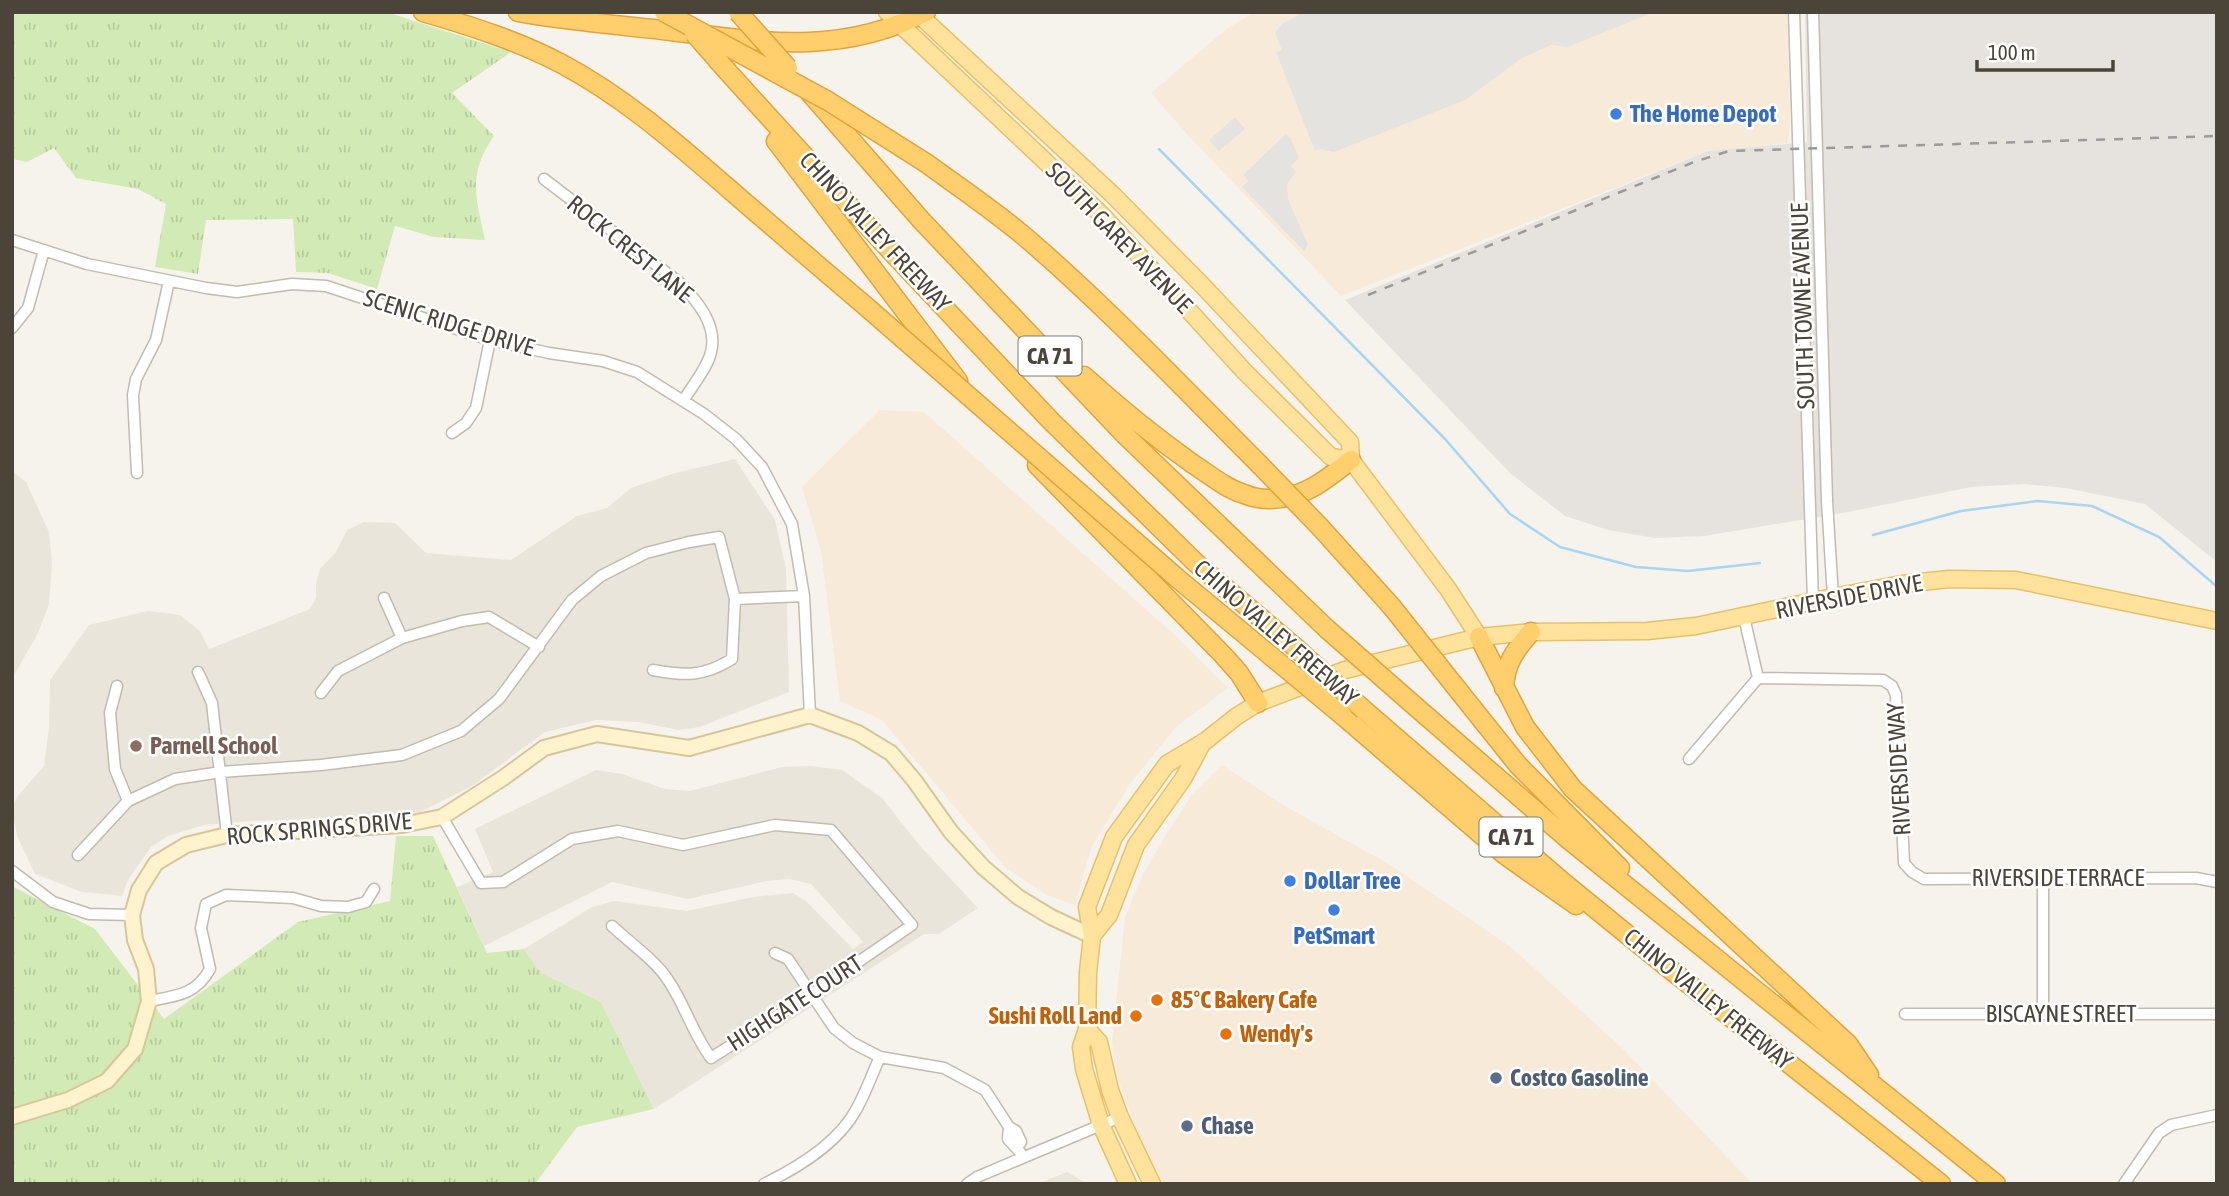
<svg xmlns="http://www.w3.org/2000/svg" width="2229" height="1196" viewBox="0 0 2229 1196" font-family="'Asap Condensed',sans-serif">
  <defs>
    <pattern id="grass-tufts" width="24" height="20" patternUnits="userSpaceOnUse" patternTransform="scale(1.75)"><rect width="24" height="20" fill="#d2eab5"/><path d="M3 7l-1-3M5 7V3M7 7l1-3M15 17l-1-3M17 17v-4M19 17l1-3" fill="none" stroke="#b6ca9c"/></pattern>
  </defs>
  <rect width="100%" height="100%" fill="#f6f3ec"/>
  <path fill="#eae5da" d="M735 459 775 520 786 569 789 692 700 727 678 730 639 722 596 720 545 732 472 786 420 812 386 816 252 821 204 825 168 836 151 847 128 880 122 896 82 892 35 874 17 836 12 809 17 797 44 766 49 727 50 680 89 625 148 611 180 615 200 631 209 649 310 609 316 598V583L320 569 336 552 347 530 364 522 395 523 426 553 511 560 577 516 607 508 631 488 675 473Z
    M12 471 26 482 49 532 52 563 49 604 38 633 12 679Z
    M811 766 842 770 882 798 920 846 978 908 939 934H924L654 1109 601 1002 541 973 524 949 592 907 614 901 687 911 753 897 793 893 806 901 853 949 863 942 811 884 790 879 766 881 688 899 612 882 484 946 457 887 493 872 475 829 596 770 622 774 665 789 690 791 782 767Z
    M1067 1172 1088 1184H1037Z"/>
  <path fill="#f7ead8" d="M1254 12H1787L1790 123 1788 143 1708 151 1341 296 1185 132 1151 93 1225 30Z
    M880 410 924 412 1178 638 1228 688 1176 727 1129 785 1091 848 1075 905 1047 895 1006 868 882 720 840 701 821 551 802 487Z
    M1222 765 1278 802 1392 866 1512 948 1623 1049 1753 1184H1162L1149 1161 1117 1077 1112 1041 1125 917 1143 874 1167 833 1191 796Z"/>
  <path fill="#e6e2dd" d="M1805 12H2217V562L2145 504 2066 488 2024 484 1971 487 1848 512 1704 536 1655 538 1608 530 1565 516 1510 473 1345 300 1708 151 1807 142Z"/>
  <path fill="url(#grass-tufts)" d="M12 12H386L511 52 452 93 494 136C467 174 476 198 485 240L434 237 395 226 377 289 328 273 296 272 293 219 206 220 198 274 155 267 166 204 138 189 76 178 54 148 27 162 12 159Z
    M396 836H433L487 953 524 949 541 973 601 1002 654 1109 577 1127 535 1184H12V886L95 929 164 1019 298 922 390 901Z"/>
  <path fill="#e5e3e0" d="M1304 12H1654L1568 47 1551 45 1522 58 1465 100 1334 152 1321 149 1315 151 1276 52 1282 50 1275 33 1282 24Z
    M1235 117 1245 129 1219 151 1209 140Z
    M1286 134 1291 139 1299 158 1291 166 1296 172 1287 184 1288 199 1308 245 1304 251 1242 187 1249 181 1243 175Z"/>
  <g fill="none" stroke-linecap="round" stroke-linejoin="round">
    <path stroke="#a9d4f2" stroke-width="2.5" d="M1159 149 1445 439 1510 514 1560 547 1636 567 1688 571 1760 563
      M1873 535 1961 511 2038 501 2092 506 2159 537 2215 585"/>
    <defs>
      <path id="street" d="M1794 12 1813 601
        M1813 12 1827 501 1833 597
        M544 179 680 283C697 301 718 325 711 352 707 369 692 386 683 401
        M12 240 87 264 206 288 237 292 292 284 326 286 490 340 549 353 603 361 637 372 704 414 736 439 762 467 792 524 804 596 810 715
        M12 328 28 308 44 250
        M452 433 466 423 476 408 490 340
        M137 473 133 395 136 379 156 340 169 281
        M384 598 402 638
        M735 599 804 596
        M1744 617 1758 678
        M198 672 212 703 227 835
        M1758 678 1883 680 1892 686 1896 695 1904 863 1912 872 1924 879 2196 878 2217 882
        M117 686 110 713 115 769 128 801
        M321 693 338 671 402 638 462 621 489 617 539 647
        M1689 759 1758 678
        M442 817 481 883 503 882 572 839 618 831 683 845 775 825 831 830 912 925 813 993 711 1058C693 1034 685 1005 668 980 656 961 629 942 612 926
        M78 855 128 801 175 779 221 772 321 765 402 755 461 731 499 699 572 600 601 576 646 553 689 542 719 537 735 599 732 659C703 677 685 676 653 670
        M12 871 53 902 89 914 132 915
        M2043 878V1013
        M775 953 788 959 834 1028 853 1043 880 1057 944 1068 985 1090 1009 1127 1016 1131 1021 1142 1017 1147
        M149 1001C176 996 196 995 210 969L201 928 206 904 226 895 293 898 321 906 348 907 366 902 374 889
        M1905 1014H2217
        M1009 1127 1008 1139 1020 1152
        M764 1184C799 1167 839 1143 857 1108 866 1092 872 1074 880 1057
        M967 1184 977 1177 1120 1117
        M2124 1184 2159 1133 2171 1125 2217 1115"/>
      <path id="secondary" d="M12 1117 68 1100 107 1081 135 1049 149 1001 146 969 135 940 132 915 139 890 156 863 186 845 227 835 402 825 442 817 503 778 544 748 597 734 689 748 810 715 858 733 891 753 914 780 951 832 983 867 1018 897 1051 917 1092 936"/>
      <path id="primary" d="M887 12 1103 216 1244 371 1331 457 1351 460
        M916 12 1113 195 1202 285 1350 442 1351 460 1448 589 1479 637
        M1092 936 1109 915 1136 845 1183 779 1203 742
        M1087 1029 1099 1042 1110 1090 1120 1117 1152 1184
        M1128 1184 1101 1125 1084 1069 1081 1047 1087 1029 1088 972 1092 936 1087 907 1114 837 1167 764 1204 742 1237 716 1258 703 1345 670 1479 637 1531 632 1647 631 1696 626 1833 597 1902 584 1949 579 2016 580 2217 621"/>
      <path id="highway" d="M423 12C471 26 518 41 562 64 624 97 675 142 728 188 775 229 822 269 869 309
        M518 12C568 21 619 25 671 31 761 42 841 56 926 12
        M728 72 887 247 1050 420 1197 564 1296 648
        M810 93 921 220 1125 435 1327 629
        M776 141 958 381
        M926 163C959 187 993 210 1024 236 1107 307 1183 388 1260 465
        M1084 376C1119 408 1155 437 1193 464 1210 475 1225 488 1244 494 1256 499 1269 500 1281 498 1309 495 1330 476 1351 460
        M1037 465 1223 655 1239 673 1258 703
        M1321 528 1392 607
        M1177 578 1271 656
        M1479 637 1525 727 1573 789 1848 1044 1869 1075
        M1504 688C1505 664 1515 650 1531 632
        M1462 695 1518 765 1620 868
        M1416 707 1568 839 1996 1184
        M1364 710 1564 883 1661 962 1941 1184
        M1342 715 1505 855 1576 905"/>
    </defs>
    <use href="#street" stroke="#c2bbae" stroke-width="13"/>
    <use href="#secondary" stroke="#d6c79b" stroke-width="18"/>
    <use href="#primary" stroke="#e6c16a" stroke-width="19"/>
    <use href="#highway" stroke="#e0a43c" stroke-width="21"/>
    <use href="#street" stroke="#fff" stroke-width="10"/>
    <use href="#secondary" stroke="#fff3cd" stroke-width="14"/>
    <use href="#primary" stroke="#ffe39c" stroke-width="16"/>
    <use href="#highway" stroke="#ffcf6e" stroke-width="18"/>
    <path stroke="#9a9a9a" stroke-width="2.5" stroke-dasharray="9 9" stroke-linecap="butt" d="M1368 295 1694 162 1729 151 2217 136"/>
    <defs>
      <path id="highway-bridge" d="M664 12 828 101 926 163
        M738 12 788 68
        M694 33 728 72
        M869 309 1177 578
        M1260 465 1321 528
        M1392 607 1462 695
        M1327 629 1416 707
        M1296 648 1364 710
        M1271 656 1342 715"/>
    </defs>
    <use href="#highway-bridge" stroke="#e0a43c" stroke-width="21" stroke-linecap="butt"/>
    <use href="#highway-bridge" stroke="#ffcf6e" stroke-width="18"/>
  </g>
  <g fill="#3f7fe0" stroke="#fff" stroke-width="2.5">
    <circle cx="1616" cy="114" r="7"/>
    <circle cx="1290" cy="881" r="7"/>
    <circle cx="1334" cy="910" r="7"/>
  </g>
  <circle fill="#8d6e63" stroke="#fff" stroke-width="2.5" cx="136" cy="746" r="7"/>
  <g fill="#e8710a" stroke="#fff" stroke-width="2.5">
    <circle cx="1157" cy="1000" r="7"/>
    <circle cx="1136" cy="1016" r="7"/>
    <circle cx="1226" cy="1034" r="7"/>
  </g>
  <g fill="#5c6f8a" stroke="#fff" stroke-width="2.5">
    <circle cx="1496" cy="1078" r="7"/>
    <circle cx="1187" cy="1126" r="7"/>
  </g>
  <g text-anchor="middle" stroke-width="5" stroke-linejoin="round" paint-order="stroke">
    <g fill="#fff" stroke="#817c74" stroke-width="2">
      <rect x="1018.5" y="336.5" width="63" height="39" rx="5"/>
      <rect x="1479.5" y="817.5" width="63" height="39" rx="5"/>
    </g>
    <g font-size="23" font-weight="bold" fill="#4b4439">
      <text x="1050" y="364">CA 71</text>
      <text x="1511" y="845">CA 71</text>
    </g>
    <g font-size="24" font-weight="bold" fill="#366cbe" stroke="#fff" text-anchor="start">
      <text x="1630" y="122">The Home Depot</text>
      <text x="1304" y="889">Dollar Tree</text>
      <text x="1334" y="944" text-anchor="middle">PetSmart</text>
    </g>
    <g font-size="24" fill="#4b4439" stroke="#fff">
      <text transform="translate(875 232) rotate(47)" y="8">CHINO VALLEY FREEWAY</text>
      <text transform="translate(1119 238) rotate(46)" y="8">SOUTH GAREY AVENUE</text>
      <text transform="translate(630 249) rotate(39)" y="8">ROCK CREST LANE</text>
      <text transform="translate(1803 306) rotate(-92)" y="8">SOUTH TOWNE AVENUE</text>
      <text transform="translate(449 323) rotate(17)" y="8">SCENIC RIDGE DRIVE</text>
      <text transform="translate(1849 597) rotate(-11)" y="8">RIVERSIDE DRIVE</text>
      <text transform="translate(1276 633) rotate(41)" y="8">CHINO VALLEY FREEWAY</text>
      <text transform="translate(1899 769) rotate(-93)" y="8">RIVERSIDE WAY</text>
      <text transform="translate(319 829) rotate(-5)" y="8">ROCK SPRINGS DRIVE</text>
      <text x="2058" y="886">RIVERSIDE TERRACE</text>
      <text transform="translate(1708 999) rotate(39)" y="8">CHINO VALLEY FREEWAY</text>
      <text transform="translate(795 1003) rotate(-33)" y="8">HIGHGATE COURT</text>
      <text x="2061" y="1022">BISCAYNE STREET</text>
    </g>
    <g font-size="24" font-weight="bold" fill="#785e54" stroke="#fff" text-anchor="start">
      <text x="150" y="754">Parnell School</text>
    </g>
    <g font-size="24" font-weight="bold" fill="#c56008" stroke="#fff" text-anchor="start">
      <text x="1171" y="1008">85°C Bakery Cafe</text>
      <text x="1122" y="1024" text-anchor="end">Sushi Roll Land</text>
      <text x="1240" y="1042">Wendy's</text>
    </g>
    <g font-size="24" font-weight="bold" fill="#4e5e75" stroke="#fff" text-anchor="start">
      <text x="1510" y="1086">Costco Gasoline</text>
      <text x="1201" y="1134">Chase</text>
    </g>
  </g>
  <rect width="2229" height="1196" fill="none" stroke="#4b4439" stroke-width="28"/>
  <path d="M1977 60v10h136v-10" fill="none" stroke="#4b4439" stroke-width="3.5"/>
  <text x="1988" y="60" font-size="21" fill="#4b4439" stroke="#ffffff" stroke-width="5" paint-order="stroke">100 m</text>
</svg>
